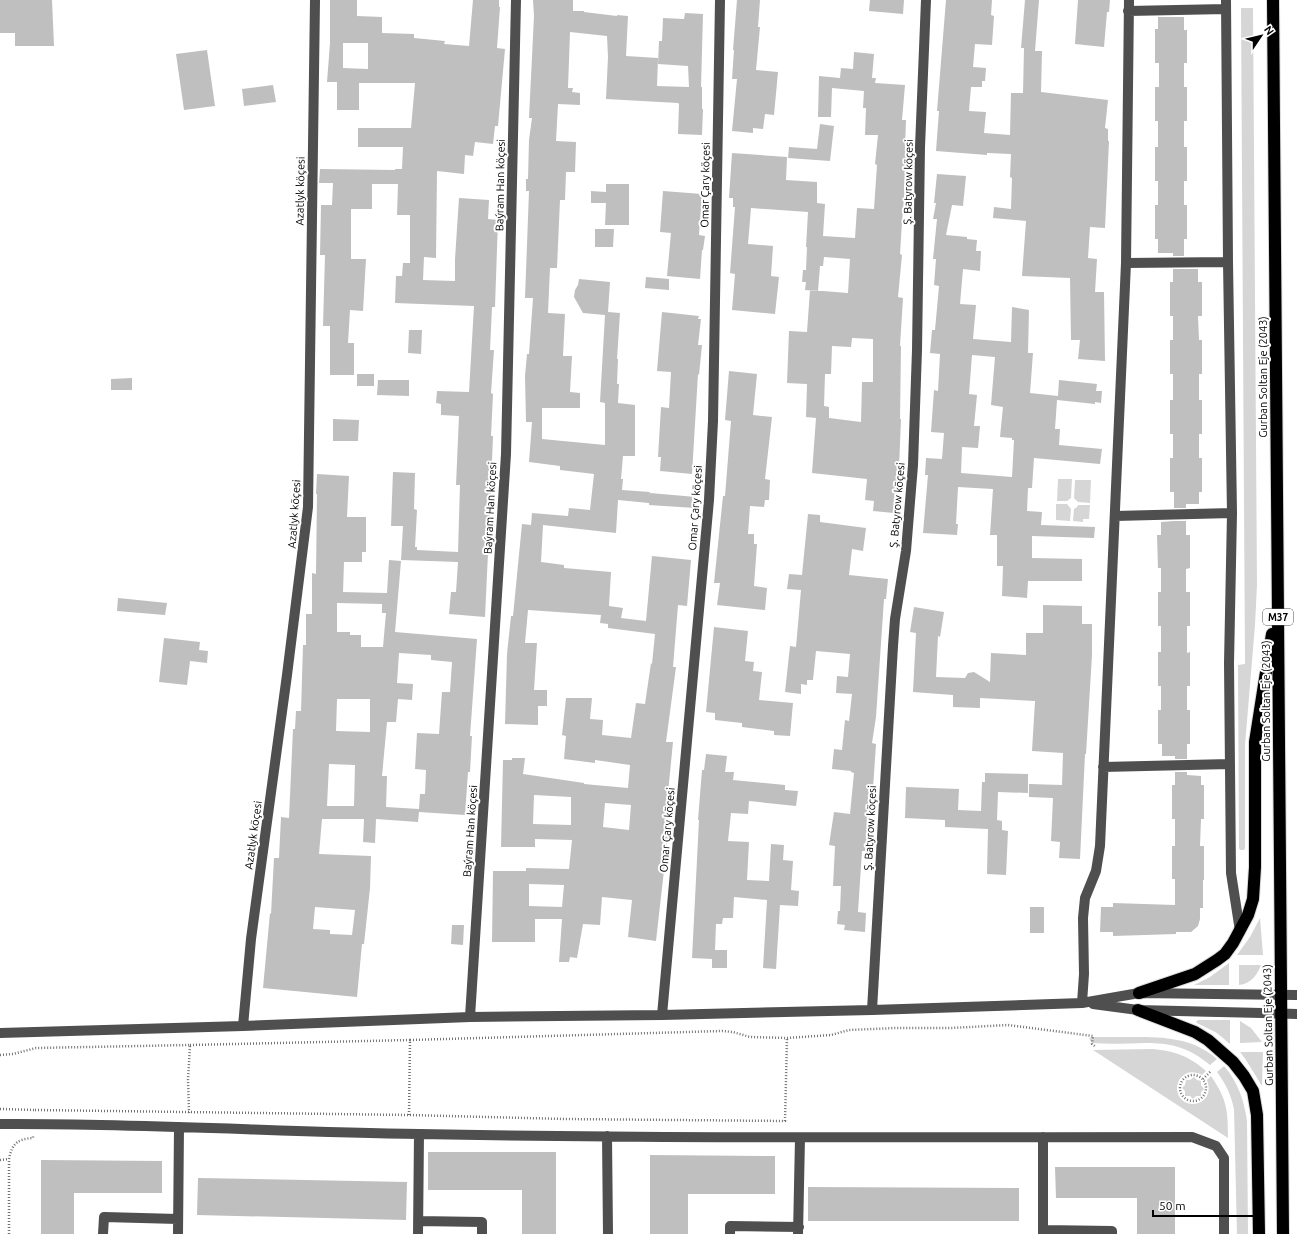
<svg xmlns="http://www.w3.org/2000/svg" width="1297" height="1234" viewBox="0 0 1297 1234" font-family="Ubuntu,sans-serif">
  <rect width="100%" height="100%" fill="#fff"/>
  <path fill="#d6d6d6" d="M1241 8H1253L1257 585 1255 625 1245 745V848L1244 850H1240L1239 848 1238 665 1245 664Z
    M1058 479H1072L1071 498 1067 501H1057Z
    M1075 480H1091L1090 503 1078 502 1074 498Z
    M1056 504H1067L1071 509 1070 521 1056 520Z
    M1078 505H1090L1089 519H1083V522L1073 521 1074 509 1077 507Z
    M1260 918 1263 955H1237L1250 937Z
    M1229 963V985H1194L1210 977Z
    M1239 965H1261C1257 975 1251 984 1239 985Z
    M1198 1020H1230V1044L1217 1033 1197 1023 1196 1022Z
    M1240 1021 1251 1028 1262 1042 1240 1043Z
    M1092 1037C1106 1037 1121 1037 1135 1037 1165 1037 1193 1038 1217 1059L1210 1065C1172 1032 1138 1047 1093 1043L1091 1042 1089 1038Z
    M1153 1049C1175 1051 1189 1056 1206 1071L1202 1075C1196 1072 1189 1071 1184 1075 1179 1078 1177 1084 1177 1089 1179 1113 1217 1107 1207 1080L1211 1076C1227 1099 1228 1111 1228 1138L1093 1050Z
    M1240 1052H1263L1262 1086 1246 1060Z
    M1224 1066C1238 1082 1244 1100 1247 1121L1248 1234H1237L1234 1109C1231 1095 1226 1084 1217 1072Z
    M1194 1077 1197 1080 1201 1081V1085L1204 1089 1201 1092V1096H1196L1193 1099 1190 1096H1185V1091L1182 1088 1185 1085 1186 1080H1190Z"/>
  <path fill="#bfbfbf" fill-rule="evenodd" d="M0 0H52L54 46H15V33H0Z
    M330 0H357V16L382 17V33L414 34V38L445 41 444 44 469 46 473 0H499V7H500L497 48 505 49 498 126H495L493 144 475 142 473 156 465 155 464 174 437 171 436 258 424 257 423 280 455 281V259L459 198 489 200 488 219 498 220 495 307H492L490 350H494L491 393 493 394 491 436H493L490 511 485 617 449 614 451 592H456L458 562 401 560 403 526H391L393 472 415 473 414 509 417 510 415 547H417V550L458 552 460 485H456L459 416 441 415V404L436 403 437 391 469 392 474 306 395 303 396 276H402L403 263H410V215H397L398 184H372V209H351V259H366L363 311 350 310 348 343H354V375H330V326H323L325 255H320L321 205H332L333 183H319L320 169 395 170V169H402L403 147H358V128H411L415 83H359V110H337V82H327L330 43ZM343 43H368V69L343 68Z
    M533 0H573V11H584V12L617 16V15L628 16 626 56 658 58 657 86 689 87 688 66 658 64 659 41H662L663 18 684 19 685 13 703 14 701 87H702V109H703L702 135 678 134 679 104 678 103 606 99 608 57 607 36 570 32 568 88H573L572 92 580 93V105L558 104 556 141 576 142 575 172H566L565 200H560L557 268H550L548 313 565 314 563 356H572L570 392 580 393V408H542V439L605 445V403L600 402 605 315 583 313 574 297 575 290 578 285 579 279 610 282 608 312 620 313 617 359H618L617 384H619L618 403 635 405V456H623L621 479H623L622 490 650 492 649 496 650 493 696 497 695 508 649 505V503L618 500 616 533 543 525 541 562 564 565V568L611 572 609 606 623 608 621 618 646 621 652 556 691 560 687 606 678 605 673 667H676L666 742H673L664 834 668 835 656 941 628 937 632 900 602 897 600 925 583 924 577 958 570 957 569 962H559L562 919H535V942H492L493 871H526V868L569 869 572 840 535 839V847H501L503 760H512V758H525L523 774 584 783V784L628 788 630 765 595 760V763L564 759 566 736 562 735 566 698H592L590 719 603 720 602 735 631 738 636 703 645 704 651 663 652 664 655 634 608 628V624L600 623 601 615 528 610 525 643H537L534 690H547V706H538V725L505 724 507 654 511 616H513L522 524 531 525 532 513 568 516 569 508 590 510 594 474 560 470V466L529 462 532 422H526L525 376 527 354H529L533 298H525L529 191H526V179H528L529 140 532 118H529L534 16ZM534 795 571 797V825L533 824ZM605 803 631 805 629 830 603 827ZM529 884 564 885 562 907 529 906Z
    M737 0H760L758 27H760L756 70 778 72 774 115 765 114 763 129 753 128V133L732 131 737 79H732L734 50H733Z
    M870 0H904L903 14 869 11Z
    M946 0H992L991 15 994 16 992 45 975 44 973 67 986 68 985 81H982V87H971L969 111 986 112 984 133 1010 135 1011 93H1023L1024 48H1021L1025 0H1039L1035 51H1042L1041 92 1108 100 1105 128 1108 129V141H1109L1105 228 1090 227 1088 258 1097 259 1095 292H1104L1105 361 1078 359 1080 340H1071L1070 278 1022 276 1026 221 993 218 994 207 1011 209 1012 178 1010 177 1011 154 987 153V155L936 151 939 111H937Z
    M1078 0H1110L1109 12H1107L1104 47 1075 44Z
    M1158 17H1184V30H1187V63H1184V87H1187V121H1184V147H1187V181H1184V205H1187V239H1184V256H1173V253H1158V239H1155V205H1158V181H1155V147H1158V121H1155V87H1159V63H1155V29H1158Z
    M207 50 215 106 184 110 176 54Z
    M854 52 874 54 872 78H876L875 83 905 85 902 120H906L905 148H908L904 188H905L902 222 900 254 902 255 898 297 903 298 900 346H901L900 419H901L899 468 894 513 873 511 874 501 865 500 867 479 812 473 816 418 806 417 807 384 787 383 789 331 807 332 810 290 848 293 850 259 824 257 823 266H820L818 291 805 290 806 282H802L803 270H806L807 247H806L808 212 751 208 748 244 773 246 771 276 779 277 775 314 732 310 735 274 730 273 735 207H733V198H729L732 153 787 157 786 180 817 182V203L825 204 823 236 855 238 857 208 874 209 877 165 875 164 878 135H865L866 108H863L864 91 832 88 831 117H818L819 76 840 78 841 68 853 69ZM852 338 873 339V382H862L861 422 829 418V407L824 406 825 374H831L832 346 851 347Z
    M273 85 276 102 244 106 242 89Z
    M820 124 834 126 830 161 788 158 789 147 817 149Z
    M937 174 966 176 963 206 952 205 946 235 967 237V239L977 240 976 251H981L980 271 963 269 960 304 976 305 973 339 1011 342 1012 307 1029 310 1028 353H1033L1030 393 1058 396 1059 380 1097 384 1096 391H1102L1101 403 1095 402V404L1057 400 1055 429H1060L1059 445 1102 449 1100 464 1034 458 1032 488H1028L1027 511 1042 512 1041 525 1095 527 1094 538 1032 536V558L1082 559V581H1028L1027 598 1002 596 1003 566H997V535H990L993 489 958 487 956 524H958L957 535 923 533 928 475H925L926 458 942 459 944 433 931 432 934 390 938 391 940 354 930 353 932 330H935L939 286 934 285 936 259H933L937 219H933L936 203H934ZM972 355 995 357 991 405 1003 407 1000 437 1012 438V440H1014L1012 477 961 473 962 447 978 448 980 426H974L977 395 969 394Z
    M606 184H629V225H605L606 203H591V191L606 192Z
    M663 191 702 194 699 235 705 236 703 250H702L700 279 667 276 671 233 660 232Z
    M595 229H614L613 247H595Z
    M1173 269H1198V282H1202V316H1198L1199 340H1202V374H1199V400H1202V434H1199V458H1202V492H1199V504H1186V508H1174V492H1170V458H1173V434H1170V400H1173V374H1170V340H1173V316H1170V282H1173Z
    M646 277 669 279V290L645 288Z
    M662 312 699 316 698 319H701L698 345H702L699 375 698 374 692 474 660 471 661 457H658L661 407 669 408 671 372 657 371Z
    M409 330H422L421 354 408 353Z
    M729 371 757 374 753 415 772 417 765 479 770 480 769 500H765L764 507 750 506 748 534H754V544H757L754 586 767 588 765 610 717 605 720 583H714L723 496H725L731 421 725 420Z
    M357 374H374V386H357Z
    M132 378V390H111V379Z
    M378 380H409V396L377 395Z
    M333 419 359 420 358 441H333Z
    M317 474 349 476 347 517H366V552H362V562H344L343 592 387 593 389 560 401 561 395 632 477 639 470 736H472L470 772H468L465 815 419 812 418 822 376 819 375 843 363 842 364 819H322L319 854 371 856 370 888 364 944H362L357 997 263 988 270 913 271 914 274 858H279L281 817 289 818 293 729H295L296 711H301L303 645H306V614H312V573L316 574 317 494H316ZM337 603 382 604V613H386L383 647H361V635H350V632H337ZM399 653 431 655V660L452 662 450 692H442L439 734 417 733 415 769 426 770 425 794H420L419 809 386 807 387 776H382L387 722H396L398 699 412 700 413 684 397 683ZM337 699H370V732L336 731ZM329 764 355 765 354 806H327ZM315 907 355 910 352 935 330 934V930L313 929Z
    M808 514 820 515V522L866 528 863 551 852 549 849 575 888 579 886 599H884L876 717 872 743 876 744 871 818 865 851H862L858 912 866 913 865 932 844 930 845 925 837 924 838 911H840L841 886H833L835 846 829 845 834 812 850 814 854 773 851 772V771L832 769 834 749 842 750 845 720 849 721 852 694 836 693 837 676 848 677 850 654 816 651 813 680H807V685L801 684V694L785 692 790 646 796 647 801 590 787 589 789 574 802 575Z
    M1174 521H1186V535H1190V568L1186 569V592H1190V626H1187V653L1190 652V686H1187V710H1190V744H1187V759H1175V756H1162V744H1158V710H1161V686H1158V652H1161V626H1158V592H1161V568H1158L1157 535H1161V522Z
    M118 598 167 603 165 615 117 611Z
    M1043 605 1082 606V624H1092V655L1086 754H1085L1080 859 1059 858 1060 842 1051 841 1053 798 1029 797V784L1062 785 1063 753 1032 751 1035 701 980 698V708L953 707V695L913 692 916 633 910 632 914 607 944 612 940 637 938 636 936 677 965 678 968 673 974 672 990 682 991 653 1026 655V633H1043Z
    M714 627 748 631 745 661 754 662 753 671 762 672 759 700 793 703 790 736 774 735V731L742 727V723L715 720V713L706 712Z
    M164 638 200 642 199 650 208 651 207 663 190 661 187 685 159 682Z
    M706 754 727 756 725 772H734L733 780 785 785V790L798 791 796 806 749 801 748 814 731 813 728 841 749 842 747 880 769 881 771 844 784 845 783 860 793 861 791 890 799 891 798 906 780 905 776 969 763 968 767 900 734 897 733 918H723L722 924H716L715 950H727V968H712V959L692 958 699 820H698L702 770H704Z
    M1175 772H1187V775L1201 776V785H1204V819H1201L1200 846H1204V880H1203V908H1200V919L1198 926 1191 932H1176V934L1113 936V932H1100L1101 907H1113V903L1175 905V879H1172V846H1175V819H1172V785H1175Z
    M985 773 1028 774V793L998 792 997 820 1002 821V830L1008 831 1006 875 987 874 988 829 945 827V820L905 818 906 787 959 789 958 810 981 811 982 782H985Z
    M1030 907H1044V933H1030Z
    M452 925H464L463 945 451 944Z
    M428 1152H556V1234H522V1190H428Z
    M650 1155 775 1156V1194H688V1234H650Z
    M41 1160 162 1161V1193H74V1234H41Z
    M1055 1167H1175V1234H1137V1198H1056Z
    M198 1178 407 1182 406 1220 197 1215Z
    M808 1187 1019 1188V1221H808Z"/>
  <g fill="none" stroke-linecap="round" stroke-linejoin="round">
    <defs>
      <path id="highway" d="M1273 0 1283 1234
        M1139 993 1195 974 1217 960 1225 954 1233 943 1248 915 1253 899 1255 867V742L1272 634
        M1138 1010 1195 1032 1208 1040 1233 1062 1244 1076 1253 1091 1257 1115 1259 1234"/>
    </defs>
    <use href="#highway" stroke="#dbdbdb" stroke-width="14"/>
    <path stroke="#717171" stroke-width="2.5" stroke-dasharray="1 2" stroke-linecap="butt" d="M410 1040 722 1031 733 1032 750 1037 787 1038 831 1035 849 1030 895 1028H951L1008 1025 1093 1036 1092 1044 1096 1047
      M190 1045 410 1040 409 1115
      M0 1055 13 1054 36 1048 190 1045 188 1080 189 1113
      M1180 1088a13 13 0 1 1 26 0a13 13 0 1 1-26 0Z
      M1203 1079 1211 1071
      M0 1109 35 1110
      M35 1110 409 1115 565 1119 785 1121 787 1038
      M0 1160 9 1159
      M9 1234V1159C12 1143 18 1139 33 1138V1135"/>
    <path stroke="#4f4f4f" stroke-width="10" d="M1226 0 1228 262 1232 513 1229 663 1231 873 1240 931
      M1128 11 1226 9
      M1126 263 1228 262
      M1115 516 1232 513
      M1103 767 1230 764
      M1082 1003 1084 974 1083 918 1085 898 1096 871 1100 846 1126 263 1129 0
      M1093 1004 1138 1010 1297 1014
      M872 1010 893 646 895 619 906 551 913 465 917 350 920 147 926 0
      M662 1015 709 500 713 421 720 0
      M470 1017 506 454 516 0
      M243 1026 251 939 287 675 308 507 315 0
      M0 1033 243 1026 470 1017 662 1015 872 1010 1082 1003 1139 993 1297 995
      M0 1124C140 1123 280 1132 419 1134 677 1139 934 1137 1192 1137L1216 1146 1224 1158V1234
      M607 1136 608 1234
      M418 1221 482 1222V1234
      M1043 1230 1112 1231V1234
      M103 1234 104 1217 178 1219
      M178 1234 179 1127
      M418 1234 419 1134
      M730 1234V1226L799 1227
      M798 1234 800 1138
      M1043 1234V1137"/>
    <use href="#highway" stroke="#000" stroke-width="12"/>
  </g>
  <g text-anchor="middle" stroke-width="4" stroke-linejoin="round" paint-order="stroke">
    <rect fill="#fff" stroke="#4c4c4c" stroke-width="1" x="1263" y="609" width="30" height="16" rx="3"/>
    <g font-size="10" font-weight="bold" fill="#000">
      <text x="1278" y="621">M37</text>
    </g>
    <g font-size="11" fill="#000" stroke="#fff">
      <text transform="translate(908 182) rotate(-89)" y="4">Ş. Batyrow köçesi</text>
      <text transform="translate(500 185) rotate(-89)" y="4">Baýram Han köçesi</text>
      <text transform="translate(705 185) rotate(-89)" y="4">Omar Çary köçesi</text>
      <text transform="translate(300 191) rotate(-89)" y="4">Azatlyk köçesi</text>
      <text transform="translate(1263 377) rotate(-90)" y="4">Gurban Soltan Eje (2043)</text>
      <text transform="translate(897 505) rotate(-85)" y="4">Ş. Batyrow köçesi</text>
      <text transform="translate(490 508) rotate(-87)" y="4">Baýram Han köçesi</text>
      <text transform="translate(695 508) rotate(-86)" y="4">Omar Çary köçesi</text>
      <text transform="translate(294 514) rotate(-86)" y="4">Azatlyk köçesi</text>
      <text transform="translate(1266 701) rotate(-90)" y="4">Gurban Soltan Eje (2043)</text>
      <text transform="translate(870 828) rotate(-87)" y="4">Ş. Batyrow köçesi</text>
      <text transform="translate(667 830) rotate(-85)" y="4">Omar Çary köçesi</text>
      <text transform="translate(470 831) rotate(-86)" y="4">Baýram Han köçesi</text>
      <text transform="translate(253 835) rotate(-82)" y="4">Azatlyk köçesi</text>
      <text transform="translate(1268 1025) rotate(-91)" y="4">Gurban Soltan Eje (2043)</text>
    </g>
  </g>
  <g transform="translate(1261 36) rotate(55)" stroke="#ffffff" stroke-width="3" paint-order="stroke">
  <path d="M0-3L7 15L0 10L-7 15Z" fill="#000000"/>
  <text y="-6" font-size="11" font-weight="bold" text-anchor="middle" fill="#000000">N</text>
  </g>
  <path d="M1153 1210v6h107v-6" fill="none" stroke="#000000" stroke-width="2"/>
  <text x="1159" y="1210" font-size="12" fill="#000000" stroke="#ffffff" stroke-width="3" paint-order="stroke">50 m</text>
</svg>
